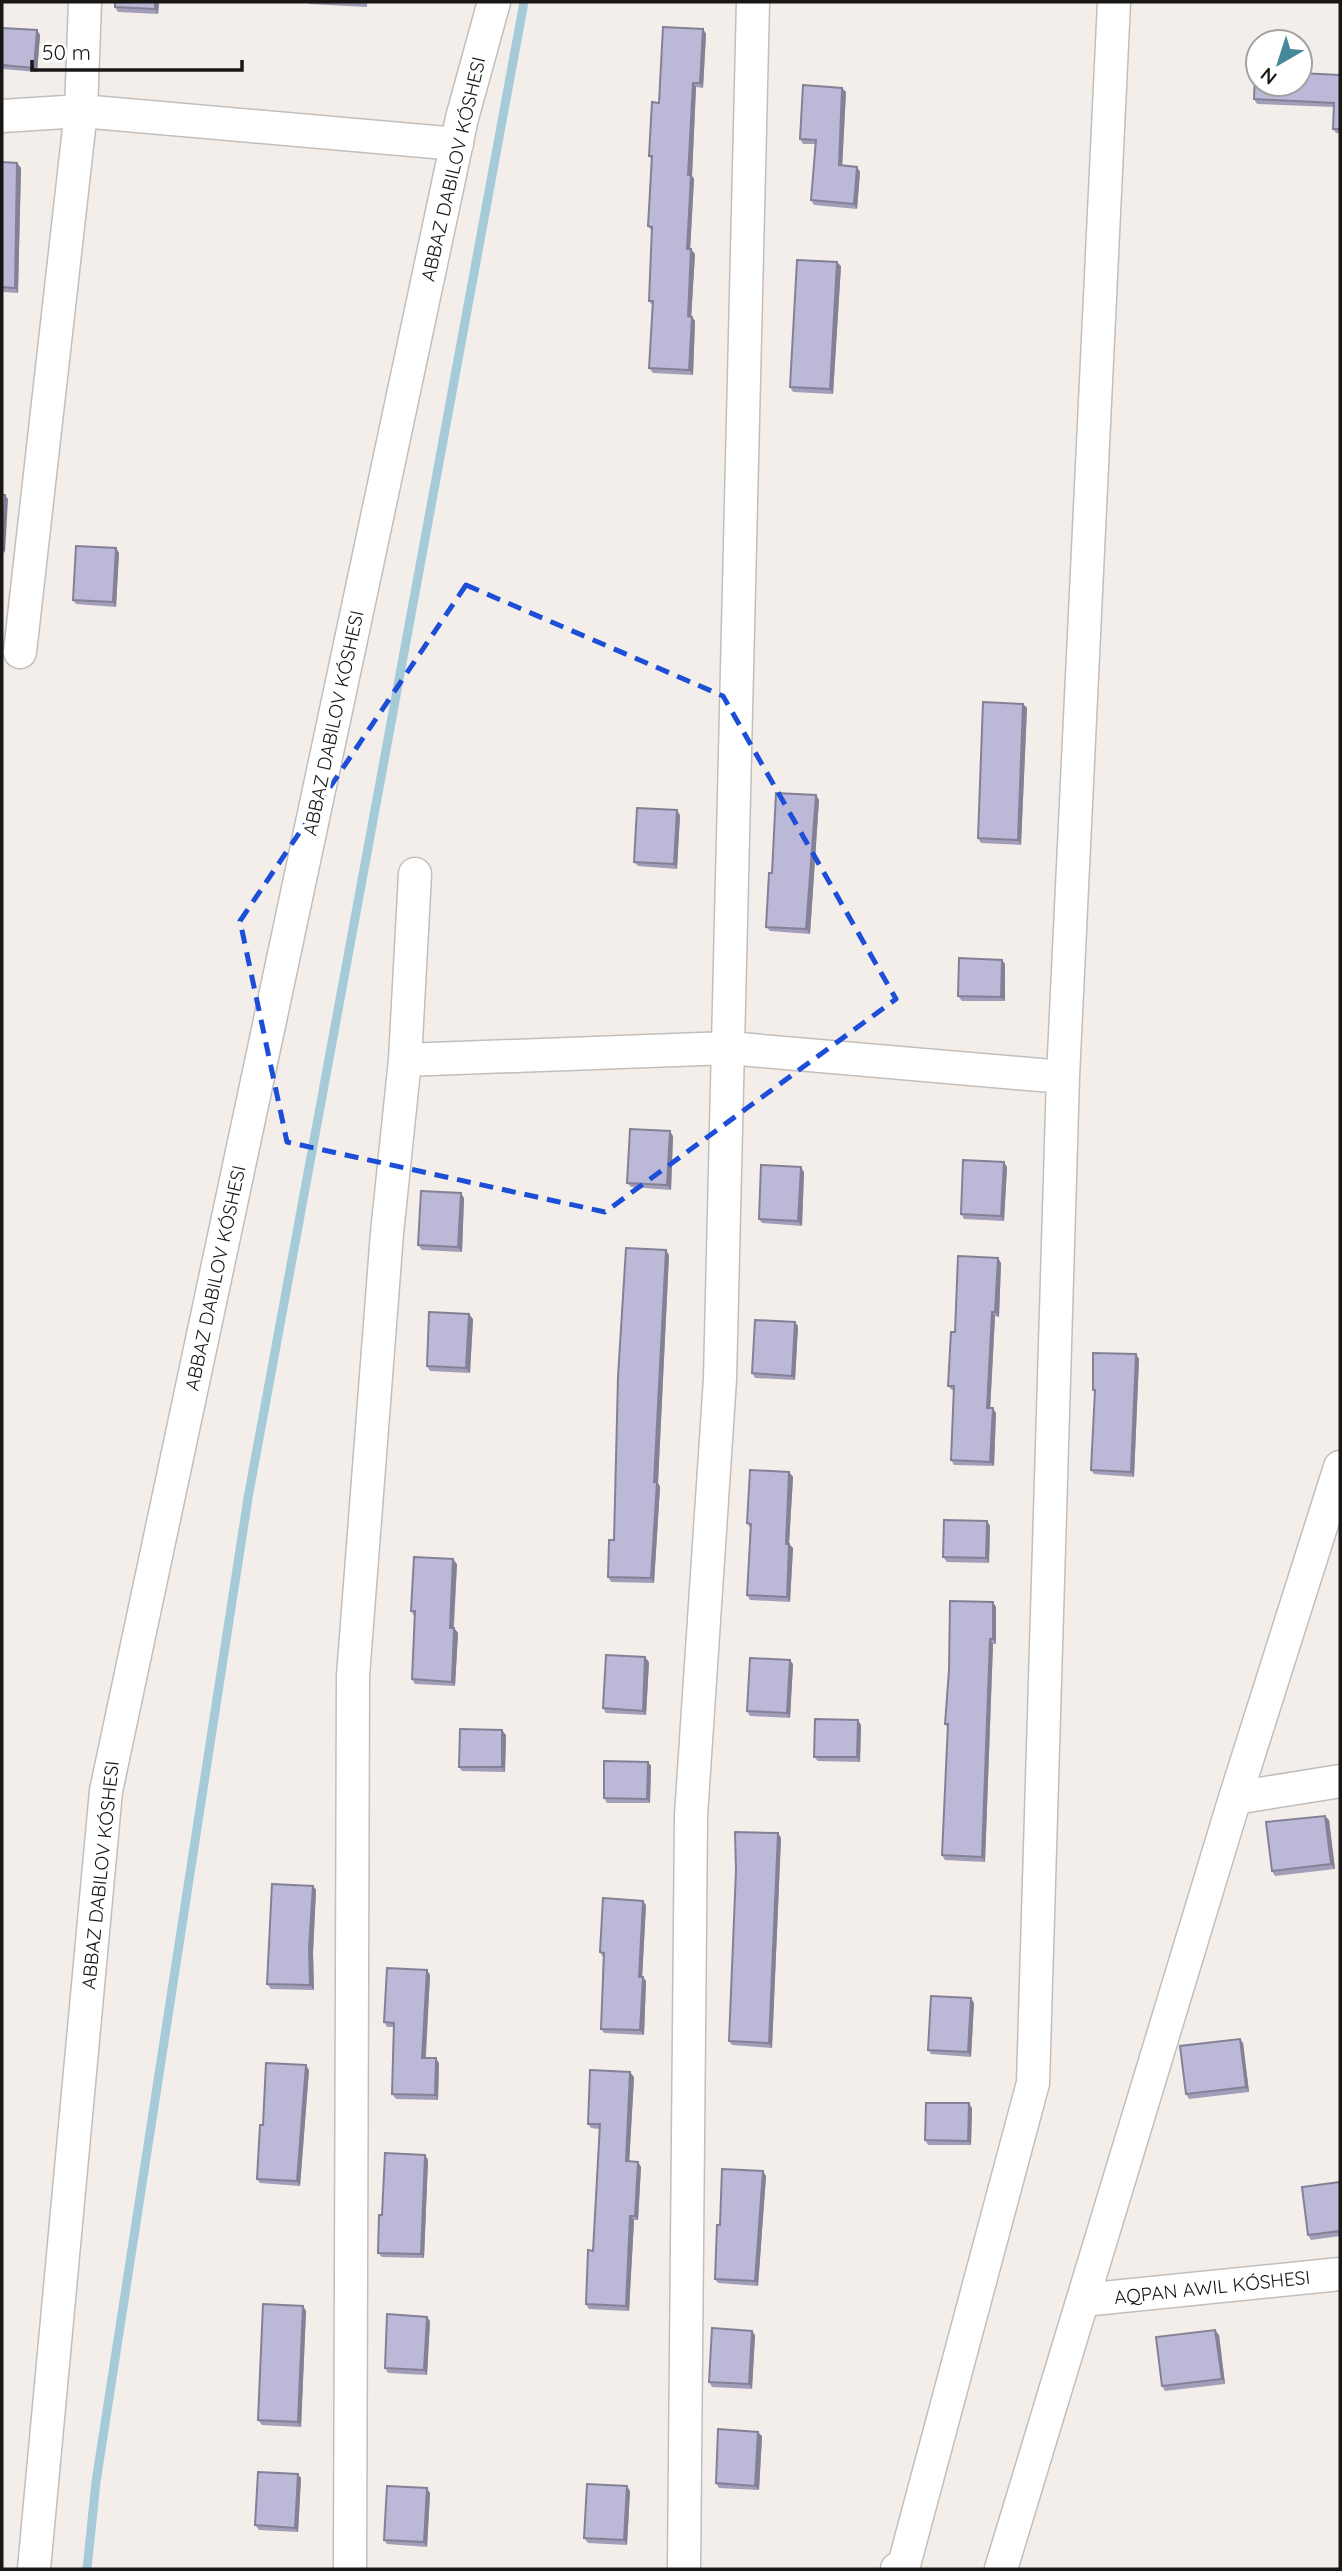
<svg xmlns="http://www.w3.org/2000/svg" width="1342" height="2571" viewBox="0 0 1342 2571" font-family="Quicksand,sans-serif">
  <rect width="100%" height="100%" fill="#f3eeea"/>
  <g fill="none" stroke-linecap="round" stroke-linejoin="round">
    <path stroke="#a5cbd8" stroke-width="9" d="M87 2569 96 2482 248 1498 524 2"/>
    <defs>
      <path id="minor" d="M2 116 81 111 457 144
        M20 652 81 111 85 2
        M405 1060 728 1048 1063 1077
        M1235 1798 1340 1781
        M1083 2300 1340 2274
        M34 2569 106 1791 462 118 494 2
        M350 2569 353 1676 387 1233 405 1060 415 874
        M684 2569 691 1816 720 1379 753 2
        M897 2569 904 2565 1033 2083 1063 1077 1114 2
        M1001 2569 1235 1798 1340 1467"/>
    </defs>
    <use href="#minor" stroke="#c3beba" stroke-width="35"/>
    <use href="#minor" stroke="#fff" stroke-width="32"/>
  </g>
  <path fill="#a29eb9" d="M159 2 158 14 118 12 115 7Z
    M307 2H367V7L309 4Z
    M2 28 37 30 40 35 37 72 2 69Z
    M703 29 706 34 703 88 696 87 692 176 694 179 690 249 695 254 691 316 695 321 693 375 653 373 649 368 652 305 649 301 652 231 648 226 651 159 649 156Z
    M1340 75V133H1336L1333 129 1334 107 1257 104 1254 99 1258 84Z
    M842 88 846 92 842 166 857 167 860 172 857 209 814 205 811 200 815 144H803L800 139Z
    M2 162 17 163 21 168 18 293 2 292Z
    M841 266 833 394 793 392 790 387Z
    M116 548 119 553 116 607 76 604 73 600Z
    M1023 704 1027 708 1021 845 981 843 978 838Z
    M816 795 819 800 810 934 770 931 766 927 772 873Z
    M680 815 677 869 638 866 634 862Z
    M1002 960 1005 964V1001H962L958 996Z
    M673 1136 671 1190 631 1187 627 1183Z
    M1007 1167 1004 1221 964 1219 961 1214Z
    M804 1172 802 1226 762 1223 759 1219Z
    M464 1198 462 1252 422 1250 418 1245Z
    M669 1255 658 1483 660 1487 654 1583 611 1582 608 1577 614 1540Z
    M1001 1263 999 1317 995 1316 990 1408 996 1413 994 1466 954 1465 951 1460 954 1391 952 1390 948 1386 955 1332Z
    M473 1319 470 1373 430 1371 427 1366Z
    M798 1326 795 1380 755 1378 752 1373Z
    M1136 1354 1139 1359 1134 1477 1094 1474 1091 1470 1095 1393 1093 1390Z
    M789 1472 793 1477 789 1544 793 1548 790 1602 750 1600 747 1595 750 1528 747 1523Z
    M987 1521 990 1526 989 1563 947 1562 943 1557Z
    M457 1564 454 1628 458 1633 455 1686 415 1684 412 1679 414 1616 411 1611Z
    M993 1602 996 1607V1644H993L985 1862 945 1860 942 1855 948 1728 945 1724Z
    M649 1662 646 1715 606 1713 603 1708Z
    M793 1664 790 1718 750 1716 747 1711Z
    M861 1725 860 1762 818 1761 814 1757Z
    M506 1735 505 1772 462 1771 459 1767Z
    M648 1762 651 1766 650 1803H607L604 1798Z
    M1329 1820 1335 1869 1275 1876 1272 1871Z
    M778 1833 781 1838 772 2048 732 2045 729 2041Z
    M313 1886 316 1890 313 1953 314 1990 271 1989 267 1984Z
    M646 1905 642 1977 646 1981 644 2035 604 2033 601 2029 603 1957 600 1952Z
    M427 1970 430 1975 426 2058 439 2063 438 2100 396 2099 392 2094 394 2027H387L384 2022Z
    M974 2003 971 2057 931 2054 928 2050Z
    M1243 2043 1249 2092 1189 2099 1186 2094Z
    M309 2070 300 2186 260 2183 257 2179 263 2125Z
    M634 2077 629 2162H638L641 2167 638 2220H634L629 2311 589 2309 586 2304 593 2251 599 2129 591 2128 588 2124Z
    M972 2108 971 2145H928L925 2140Z
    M425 2155 428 2160 424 2258 382 2257 378 2253 382 2215Z
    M766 2176 758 2286 718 2283 715 2279 720 2225Z
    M1340 2182V2236L1311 2240 1308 2235Z
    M303 2306 306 2311 301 2427 262 2425 258 2420Z
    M430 2321 427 2375 388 2373 385 2368Z
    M755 2335 752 2389 712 2387 709 2382Z
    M1219 2335 1225 2384 1165 2391 1162 2386Z
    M762 2436 759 2490 719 2488 716 2483Z
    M301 2478 298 2532 259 2530 255 2525Z
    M630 2491 627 2545 588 2543 584 2538Z
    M430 2493 427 2547 387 2544 384 2540Z"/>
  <path fill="#848196" d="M155 2H159L158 14 155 9Z
    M703 29 706 34 703 88 700 83Z
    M37 30 40 35 37 72 34 68Z
    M693 83 696 87 692 176 694 179 690 253 687 249 688 175Z
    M842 88 846 92 842 170 839 165Z
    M17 163 21 168 18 293 15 288Z
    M857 167 860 172 857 209 854 204Z
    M691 249 695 254 691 321 688 316Z
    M837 262 841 266 833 394 830 389Z
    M692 317 695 321 693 375 689 370Z
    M5 495 8 499 5 553 2 549Z
    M116 548 119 553 116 607 113 602Z
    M1023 704 1027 708 1021 845 1018 840Z
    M816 795 819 800 810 934 806 929Z
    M677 810 680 815 677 869 674 864Z
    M1002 960 1005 964V1001L1001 997Z
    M670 1131 673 1136 671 1190 667 1185Z
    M1004 1162 1007 1167 1004 1221 1001 1216Z
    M801 1167 804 1172 802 1226 798 1221Z
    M461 1193 464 1198 462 1252 458 1247Z
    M666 1250 669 1255 658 1483 660 1487 654 1583 651 1578 654 1482Z
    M998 1258 1001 1263 999 1317 995 1312Z
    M992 1312 995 1316 990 1412 987 1408Z
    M469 1314 473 1319 470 1373 466 1368Z
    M795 1322 798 1326 795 1380 792 1376Z
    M1136 1354 1139 1359 1134 1477 1131 1472Z
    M993 1408 996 1413 994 1466 990 1462Z
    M789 1472 793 1477 789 1544 793 1548 790 1602 787 1597 786 1544Z
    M987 1521 990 1526 989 1563 986 1558Z
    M453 1559 457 1564 453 1632 450 1628Z
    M993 1602 996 1607V1644L993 1639Z
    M454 1628 458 1633 455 1686 452 1682Z
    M990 1639 993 1644 985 1862 982 1857Z
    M645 1657 649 1662 646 1715 643 1711Z
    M790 1660 793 1664 790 1718 787 1713Z
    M858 1720 861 1725 860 1762 857 1757Z
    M502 1730 506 1735 505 1772 502 1767Z
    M648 1762 651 1766 650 1803 647 1799Z
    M1325 1816 1329 1820 1335 1869 1331 1864Z
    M778 1833 781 1838 772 2048 769 2043Z
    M313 1886 316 1890 313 1953 314 1990 310 1985 309 1948Z
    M643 1901 646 1905 642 1981 639 1977Z
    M427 1970 430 1975 425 2062 422 2058Z
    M643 1977 646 1981 644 2035 640 2030Z
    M971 1998 974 2003 971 2057 968 2052Z
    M1240 2039 1243 2043 1249 2092 1246 2087Z
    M436 2058 439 2063 438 2100 435 2095Z
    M306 2065 309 2070 300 2186 297 2181Z
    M630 2072 634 2077 629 2166 626 2161Z
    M969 2103 972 2108 971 2145 968 2141Z
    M425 2155 428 2160 424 2258 421 2254Z
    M638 2162 641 2167 638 2220 635 2216Z
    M763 2171 766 2176 758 2286 755 2281Z
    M630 2216 634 2220 629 2311 626 2306Z
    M303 2306 306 2311 301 2427 298 2422Z
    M427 2317 430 2321 427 2375 424 2370Z
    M1215 2330 1219 2335 1225 2384 1222 2379Z
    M752 2331 755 2335 752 2389 749 2384Z
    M758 2432 762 2436 759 2490 755 2486Z
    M298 2474 301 2478 298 2532 295 2528Z
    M627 2486 630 2491 627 2545 624 2540Z
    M427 2488 430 2493 427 2547 424 2542Z"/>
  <path fill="#bcb8d7" stroke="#848196" stroke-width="2" d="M115 2H155V9L115 7Z
    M663 27 703 29 700 83H693L688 175H691L687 249H691L688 316 692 317 689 370 649 368 653 301H649L652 227 648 226 652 156H649L652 102 659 103Z
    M2 28 37 30 34 68 2 65Z
    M1256 45H1258V84H1300V73L1340 75V129H1333L1334 103 1254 99Z
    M803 85 842 88 839 165 857 167 854 204 811 200 816 140 800 139Z
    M2 162 17 163 15 288 2 287Z
    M797 260 837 262 830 389 790 387Z
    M2 495H5L2 549Z
    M76 546 116 548 113 602 73 600Z
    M983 702 1023 704 1018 840 978 838Z
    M776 793 816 795 806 929 766 927 769 873H772Z
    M637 808 677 810 674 864 634 862Z
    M959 958 1002 960 1001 997 958 996Z
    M630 1129 670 1131 667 1185 627 1183Z
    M963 1160 1004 1162 1001 1216 961 1214Z
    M761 1165 801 1167 798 1221 759 1219Z
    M421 1191 461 1193 458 1247 418 1245Z
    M626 1248 666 1250 654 1482H657L651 1578 608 1577 609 1540H614L618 1377Z
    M958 1256 998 1258 995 1312H992L987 1408H993L990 1462 951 1460 954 1386H948L951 1332H955Z
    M429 1312 469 1314 466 1368 427 1366Z
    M755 1320 795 1322 792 1376 752 1373Z
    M1093 1353 1136 1354 1131 1472 1091 1470 1095 1390H1093Z
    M750 1470 789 1472 786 1544H789L787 1597 747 1595 751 1524 747 1523Z
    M944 1520 987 1521 986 1558 943 1557Z
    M414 1557 453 1559 450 1628H454L452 1682 412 1679 415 1611H411Z
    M950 1601 993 1602V1639H990L982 1857 942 1855 948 1724H945L949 1670Z
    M606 1655 645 1657 643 1711 603 1708Z
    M750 1658 790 1660 787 1713 747 1711Z
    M815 1719 858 1720 857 1757H814Z
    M460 1729 502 1730V1767H459Z
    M604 1761 648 1762 647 1799 604 1798Z
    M1325 1816 1331 1864 1272 1871 1266 1822Z
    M735 1832 778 1833 769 2043 729 2041 736 1870Z
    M272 1884 313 1886 309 1948 310 1985 267 1984Z
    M603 1898 643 1901 639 1977H643L640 2030 601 2029 604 1953 600 1952Z
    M387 1968 427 1970 422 2058H436L435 2095 392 2094 394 2023 384 2022Z
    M931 1996 971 1998 968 2052 928 2050Z
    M1240 2039 1246 2087 1186 2094 1180 2046Z
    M266 2063 306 2065 297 2181 257 2179 260 2125H263Z
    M590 2070 630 2072 626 2161 638 2162 635 2216H630L626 2306 586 2304 588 2250 593 2251 600 2124H588Z
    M926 2103H969L968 2141 925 2140Z
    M385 2153 425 2155 421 2254 378 2253 379 2215H382Z
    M722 2169 763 2171 755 2281 715 2279 717 2225H720Z
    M1340 2182V2231L1308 2235 1302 2187Z
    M263 2304 303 2306 298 2422 258 2420Z
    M387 2314 427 2317 424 2370 385 2368Z
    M712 2328 752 2331 749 2384 709 2382Z
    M1215 2330 1222 2379 1162 2386 1156 2337Z
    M718 2429 758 2432 755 2486 716 2483Z
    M258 2472 298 2474 295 2528 255 2525Z
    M587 2484 627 2486 624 2540 584 2538Z
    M387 2486 427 2488 424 2542 384 2540Z"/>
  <path fill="none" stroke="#1d4ed8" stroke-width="5" stroke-dasharray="14 9" stroke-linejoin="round" d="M466 585 723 696 896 999 605 1212 287 1142 240 921Z"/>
  <g text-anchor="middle" stroke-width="7" stroke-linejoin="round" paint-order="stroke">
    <g font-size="19" fill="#181715" stroke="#fff">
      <text transform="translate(453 169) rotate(-77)" y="7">ABBAZ DABILOV KÓSHESI</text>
      <text transform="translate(333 723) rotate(-78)" y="7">ABBAZ DABILOV KÓSHESI</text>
      <text transform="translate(215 1278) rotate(-78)" y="7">ABBAZ DABILOV KÓSHESI</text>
      <text transform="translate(100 1875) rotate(-84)" y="7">ABBAZ DABILOV KÓSHESI</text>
      <text transform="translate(1212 2287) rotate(-6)" y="7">AQPAN AWIL KÓSHESI</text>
    </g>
  </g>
  <rect width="1342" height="2571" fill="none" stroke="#181715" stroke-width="7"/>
  <g transform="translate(1279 63) rotate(219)"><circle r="33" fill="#ffffff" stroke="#a3a2a1" stroke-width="2"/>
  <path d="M0-5L12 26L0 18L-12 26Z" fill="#46889a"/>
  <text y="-10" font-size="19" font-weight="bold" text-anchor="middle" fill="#181715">N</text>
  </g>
  <path d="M32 60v10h210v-10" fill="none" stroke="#181715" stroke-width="3.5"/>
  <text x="42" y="60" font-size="21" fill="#181715" stroke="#ffffff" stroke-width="5" paint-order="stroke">50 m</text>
</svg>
